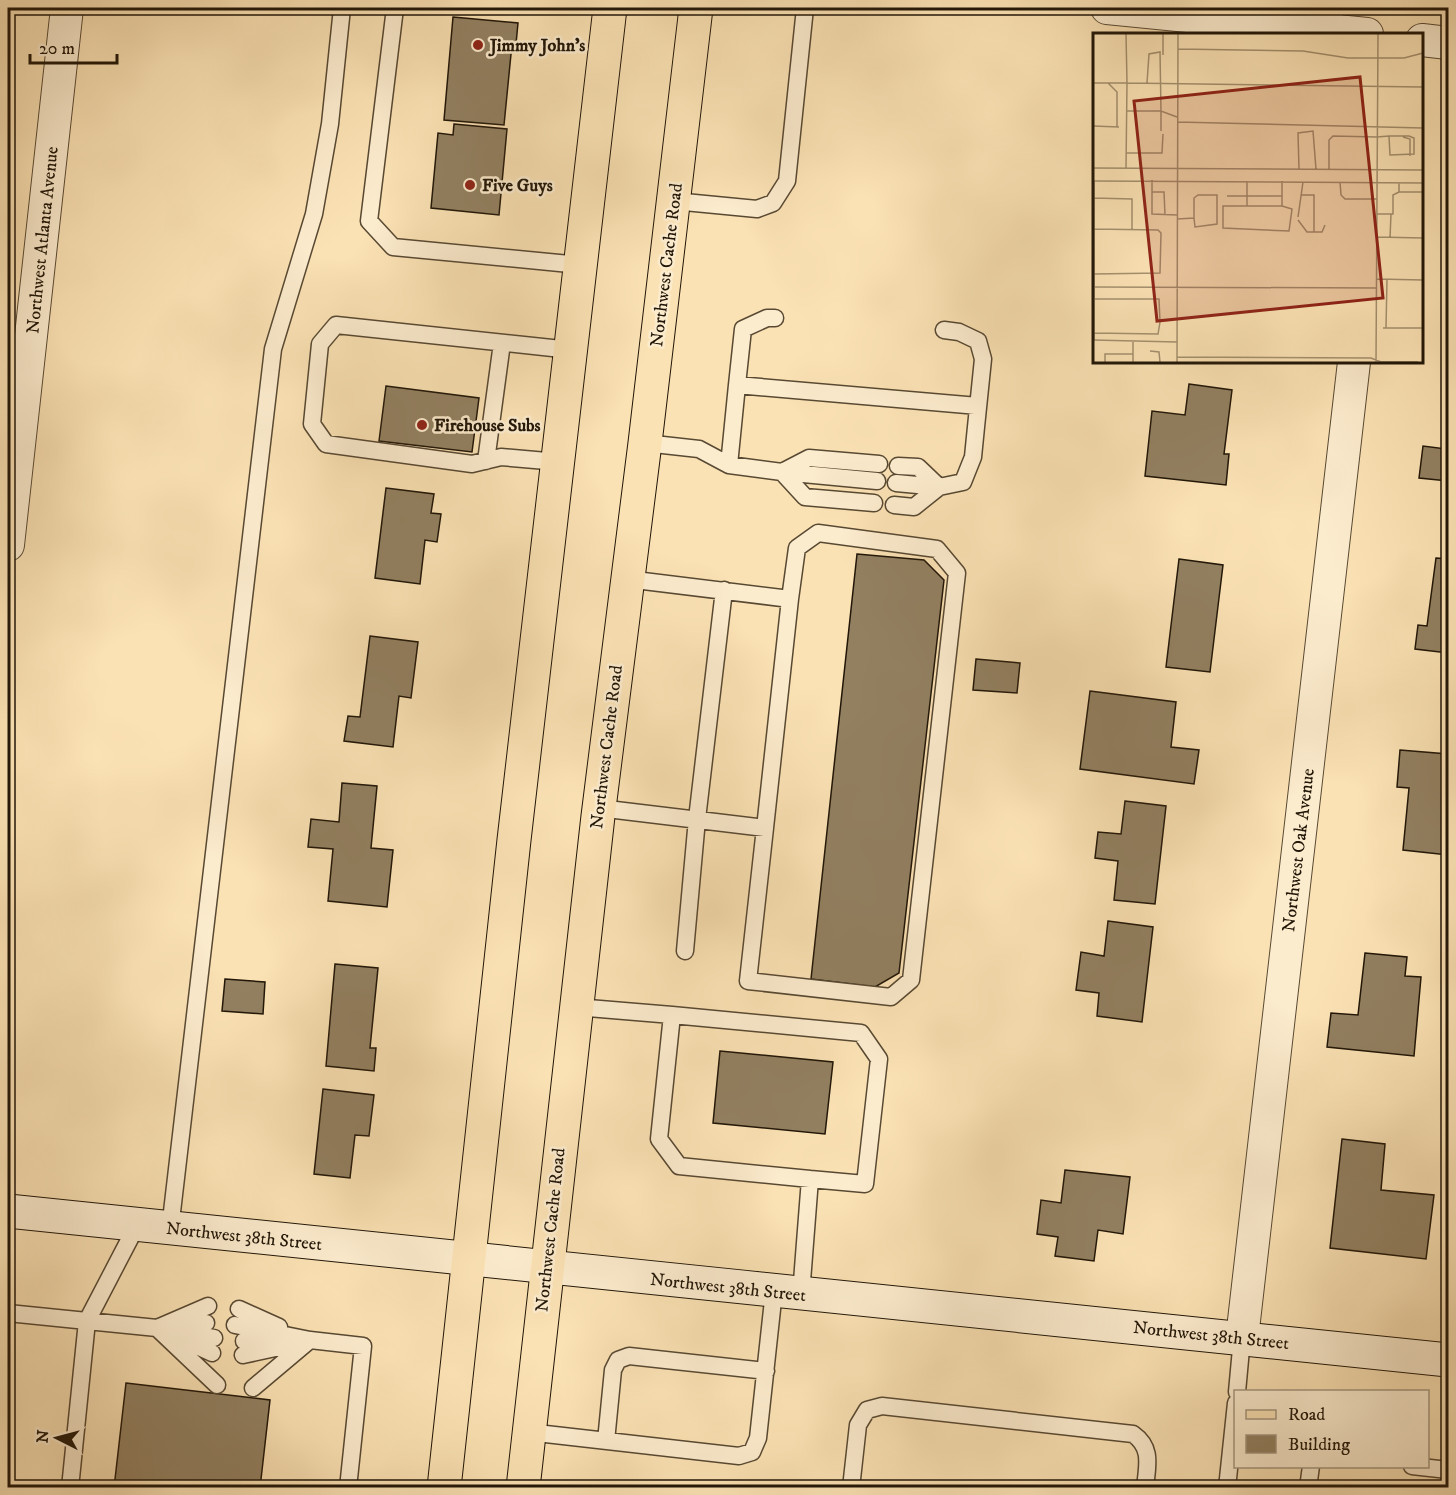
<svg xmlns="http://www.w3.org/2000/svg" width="1456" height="1495" viewBox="0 0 1456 1495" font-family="'IM FELL DW Pica',serif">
  <rect width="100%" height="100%" fill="#fbe2b4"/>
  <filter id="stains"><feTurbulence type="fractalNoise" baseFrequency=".00333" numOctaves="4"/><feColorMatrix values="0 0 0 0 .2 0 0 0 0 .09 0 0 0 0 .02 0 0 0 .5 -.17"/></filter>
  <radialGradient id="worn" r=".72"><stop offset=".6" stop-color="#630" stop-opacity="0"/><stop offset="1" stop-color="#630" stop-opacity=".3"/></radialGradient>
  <path fill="#928061" stroke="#211608" stroke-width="1.5" d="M453 17 518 23 516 44H512L504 125 444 120Z
    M454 124 507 129 499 215 431 208 438 133 453 135Z
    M1189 384 1232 390 1224 454H1229L1226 485 1145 476 1152 411 1185 415Z
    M386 386 479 398 472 452 379 441Z
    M1448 427V481L1419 478 1423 446 1446 449Z
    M386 488 434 494 431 513 441 514 437 542 425 540 420 584 375 578Z
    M857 554 924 560 944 580 899 973 875 987 811 979Z
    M1436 558 1448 559V653L1415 649 1418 625 1427 626Z
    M1179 559 1223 565 1210 672 1166 667Z
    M370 636 418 642 411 698 399 696 393 747 344 741 348 716 360 717Z
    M976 659 1020 663 1017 693 973 690Z
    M1090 691 1176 702 1171 747 1199 750 1194 784 1080 769Z
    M1400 750 1448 754 1445 823H1448V855L1403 850 1409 788 1397 787Z
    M342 783 377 786 371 848 393 850 387 907 328 901 333 849 308 847 311 819 339 822Z
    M1125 801 1166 806 1155 904 1114 900 1118 861 1095 858 1098 832 1121 834Z
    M1108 921 1153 927 1142 1022 1097 1016 1099 993 1076 990 1081 952 1104 956Z
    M1365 953 1407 957 1405 976 1421 977 1414 1056 1327 1047 1331 1013 1358 1015Z
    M335 964 378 968 370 1048H376L374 1071 326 1066Z
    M225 979 265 982 263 1014 222 1011Z
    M720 1051 833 1062 825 1134 713 1123Z
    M323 1089 374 1095 369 1136 355 1135 350 1178 314 1174Z
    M1342 1139 1385 1144 1381 1190 1434 1195 1426 1259 1330 1248Z
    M1065 1170 1130 1177 1123 1234 1098 1230 1094 1261 1055 1256 1058 1237 1037 1234 1041 1200 1061 1203Z
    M126 1383 270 1400 260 1488H114Z"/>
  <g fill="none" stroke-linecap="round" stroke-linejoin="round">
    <defs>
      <path id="lane" d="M395 8 369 221 393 247 580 265
        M1332 31 1335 8
        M674 201 757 209 773 203 787 181 805 8
        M737 385 743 329 767 318H775
        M645 443 699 449 729 465 782 472 805 497 874 503
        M486 461 502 343
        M558 462 501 457 472 464 326 444 312 424 320 344 336 325 571 350
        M729 465 737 385 978 406
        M898 466 918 467 939 487
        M782 472 809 458 879 464
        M782 472 877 481
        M896 483 939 487 963 482 973 457 976 427 983 359 978 341 959 332 944 330
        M894 505 914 507 939 487
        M599 808 765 828 790 599 627 579
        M765 828 748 981 891 997 911 980 957 573 937 549 818 533 797 548 790 599
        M685 951 697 819 724 590
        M576 1007 672 1015
        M137 1225 87 1321 157 1328 214 1338
        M170 1229 273 349 314 214 330 124 342 8
        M801 1294 810 1179 679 1166 659 1139 672 1015 861 1033 879 1059 865 1184 810 1179
        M239 1309 279 1327
        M8 1313 87 1321 70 1488
        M235 1325 310 1340 363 1346 348 1488
        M175 1326 206 1323
        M157 1328 217 1385
        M157 1328 208 1306
        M182 1339 212 1353
        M244 1341H276
        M243 1355 303 1342
        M253 1388 310 1340
        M1237 1392 1242 1338
        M528 1432 739 1456 752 1452 758 1438 774 1291
        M606 1441 613 1370 618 1360 629 1356 766 1371
        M1412 1466 1448 1470
        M851 1488 858 1425 867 1410 882 1406 1133 1434C1153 1448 1147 1466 1145 1488
        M1227 1488 1236 1403
        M1308 1488 1311 1466"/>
      <path id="street" d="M1107 8 1367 34
        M1422 40 1448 43
        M8 545 67 8
        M1242 1338 1354 362"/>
      <path id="secondary" d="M8 1211 1448 1360"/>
      <path id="primary" d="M444 1488 514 840 610 8
        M523 1488 598 816 645 443 696 8"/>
    </defs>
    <use href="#lane" stroke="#584933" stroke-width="19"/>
    <use href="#street" stroke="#584933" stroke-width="34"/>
    <use href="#secondary" stroke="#211608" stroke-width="35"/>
    <use href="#primary" stroke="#211608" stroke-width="35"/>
    <use href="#lane" stroke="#fcecce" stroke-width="16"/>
    <use href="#street" stroke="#fcecce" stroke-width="32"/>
    <use href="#secondary" stroke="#fcecce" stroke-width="33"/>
    <use href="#primary" stroke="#fbe2b4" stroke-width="33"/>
  </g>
  <g fill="#8f2418" stroke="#fcecce" stroke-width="2">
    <circle cx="478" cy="45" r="6"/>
    <circle cx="470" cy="185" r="6"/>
    <circle cx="422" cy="425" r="6"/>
  </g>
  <g text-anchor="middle" stroke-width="5" stroke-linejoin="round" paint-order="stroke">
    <g font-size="18" font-weight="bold" fill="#211608" stroke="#fcecce" text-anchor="start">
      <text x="490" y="51">Jimmy John's</text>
      <text x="482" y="191">Five Guys</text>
      <text x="434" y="431">Firehouse Subs</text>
    </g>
    <g font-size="18" fill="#211608" stroke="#fcecce">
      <text transform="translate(42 240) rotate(-84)" y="6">Northwest Atlanta Avenue</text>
      <text transform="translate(666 265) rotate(-83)" y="6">Northwest Cache Road</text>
      <text transform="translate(606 747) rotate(-83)" y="6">Northwest Cache Road</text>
      <text transform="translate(1298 850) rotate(-83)" y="6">Northwest Oak Avenue</text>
      <text transform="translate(550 1230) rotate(-84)" y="6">Northwest Cache Road</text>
      <text transform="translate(244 1236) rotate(6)" y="6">Northwest 38th Street</text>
      <text transform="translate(728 1287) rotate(6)" y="6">Northwest 38th Street</text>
      <text transform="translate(1211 1335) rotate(6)" y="6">Northwest 38th Street</text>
    </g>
  </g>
  <g transform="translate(1093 33)">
    <rect width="330" height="330" fill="#fbe2b4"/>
    <path fill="none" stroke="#a4906f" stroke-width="1.5" d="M85 16 210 18 255 25H311L330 20M70 22V1M0 50H34L33 1M15 50 24 59V94M34 78H68L67 19 56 21 54 50M84 89 330 95M0 93 26 94M68 98V78L84 84M310 104 317 106V123M33 120H69L70 101M0 135 330 137M33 135 34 50 330 54M206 136 205 100 220 98 223 136M236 136V107L240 103 284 104 296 103H316L321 105V121L297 122 296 103M59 147V181L84 182M0 148 330 150M1 148V307M154 148V173H189V148M247 149 248 162 252 166H284M59 159H71L72 182M306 159H330M208 162H221V199M134 163H189M1 165 39 166V196M154 173H130V195L196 198 199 176 189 173M284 181H300V162L306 159V150M205 184 210 149M84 186 101 185V165L105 162H124V191L102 194 101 185M205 187 214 199H229L232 192M1 196 65 197 68 200 67 240 1 241M284 204 330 205M297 205 298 181M284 246 330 247M2 254 284 255M290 295H330M293 295 294 246M1 300 65 301 67 289 66 266H2M0 307 84 309M57 318 66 319 67 329M84 324 278 325 288 329H325M12 329V321H40M40 329V308M84 329 85 1M283 329 285 1"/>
    <path fill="#8f2418" fill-opacity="0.15" stroke="#8f2418" stroke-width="3" d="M267 44 290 265 64 288 41 68Z"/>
    <rect width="330" height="330" fill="none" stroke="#211608" stroke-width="3"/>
  </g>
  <rect width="1456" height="1495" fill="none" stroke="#fbe2b4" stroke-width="30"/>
  <rect x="9" y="9" width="1438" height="1477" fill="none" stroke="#211608" stroke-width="3"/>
  <rect x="15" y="15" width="1426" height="1465" fill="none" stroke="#211608" stroke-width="1.5"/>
  <rect x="1234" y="1390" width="195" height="78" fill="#fcecce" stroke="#a4967f" stroke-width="1.5"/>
  <rect x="1246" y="1410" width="30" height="9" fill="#fbe2b4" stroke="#a4967f" stroke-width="1.5"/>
  <text x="1288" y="1420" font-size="18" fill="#211608">Road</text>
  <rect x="1246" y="1435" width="30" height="18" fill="#928061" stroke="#a4967f" stroke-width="1.5"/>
  <text x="1288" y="1450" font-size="18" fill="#211608">Building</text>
  <g transform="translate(57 1438) rotate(276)" stroke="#fcecce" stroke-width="4.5" paint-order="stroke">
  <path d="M0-4.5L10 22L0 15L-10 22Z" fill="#211608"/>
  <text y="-9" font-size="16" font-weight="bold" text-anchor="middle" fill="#211608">N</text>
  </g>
  <path d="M30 54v9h87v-9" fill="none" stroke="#211608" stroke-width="3"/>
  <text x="39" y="54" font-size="18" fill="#211608" stroke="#fcecce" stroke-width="4.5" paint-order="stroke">20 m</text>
  <rect width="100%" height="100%" filter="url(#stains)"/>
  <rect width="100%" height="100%" fill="url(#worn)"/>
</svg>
